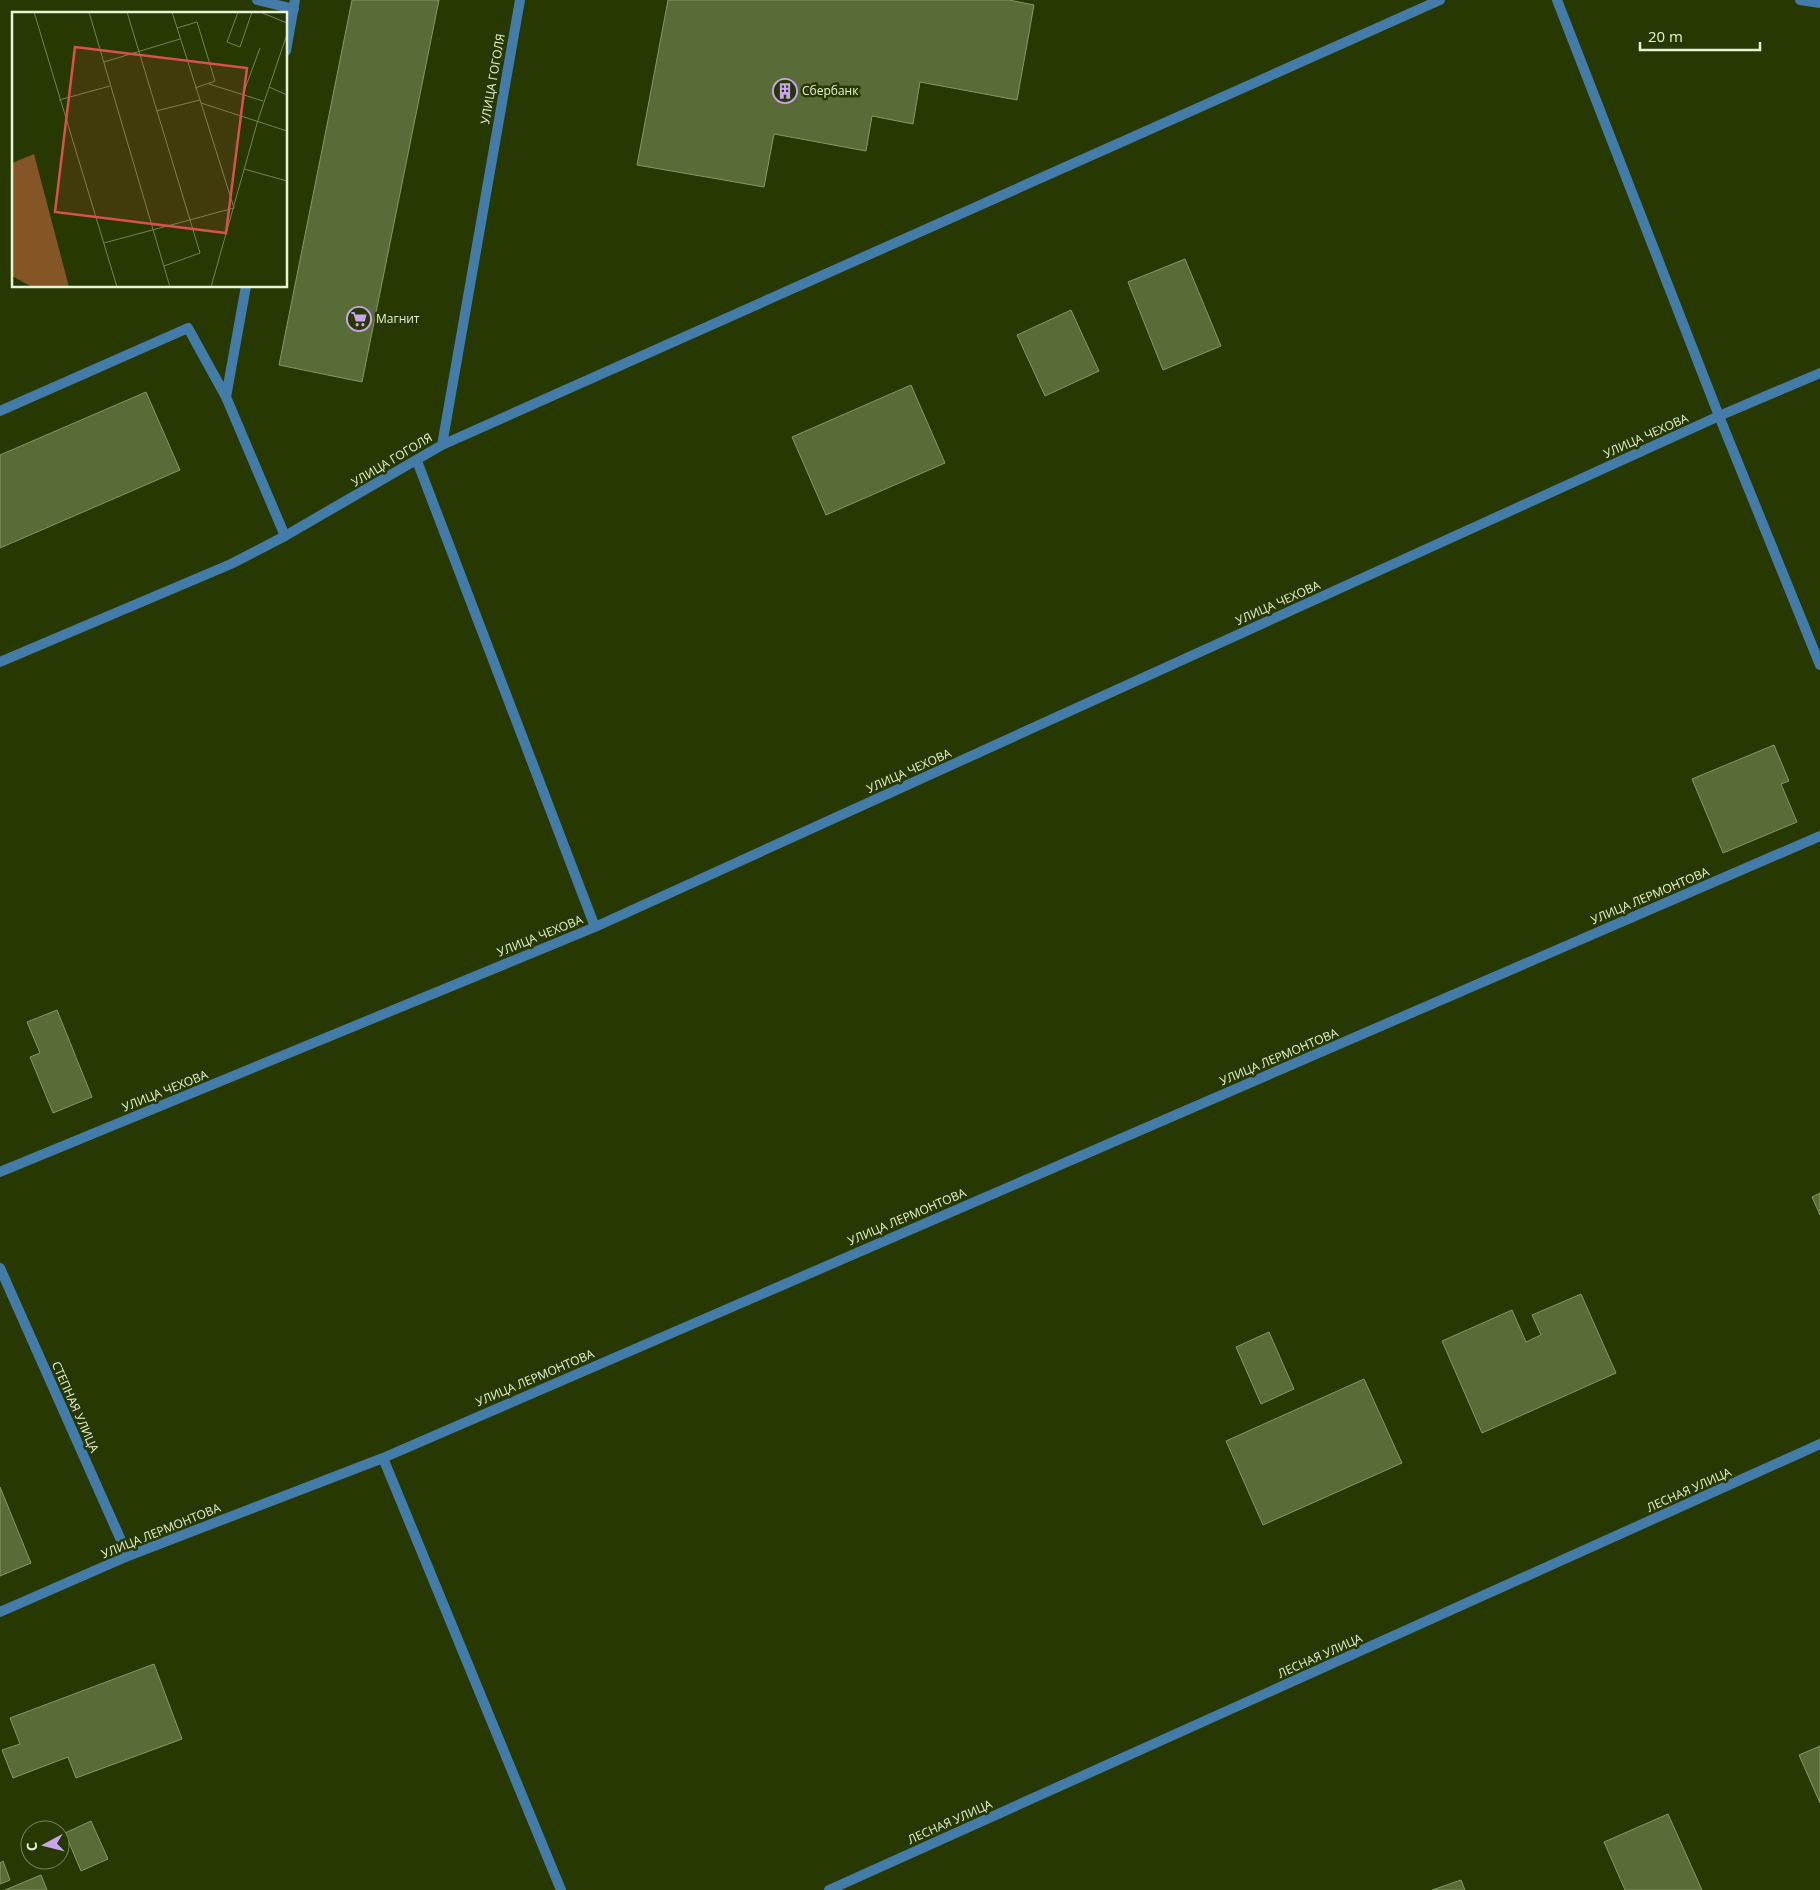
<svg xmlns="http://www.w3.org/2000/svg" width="1820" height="1890" viewBox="0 0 1820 1890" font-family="'Open Sans',sans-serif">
  <rect width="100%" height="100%" fill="#273800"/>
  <path fill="#596b37" stroke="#859963" d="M352 0H439L362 382 279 365Z
    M668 0H1009L1034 5 1017 100 920 82 913 124 872 116 866 151 774 134 764 187 637 165Z
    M1185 259 1221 346 1163 370 1128 282Z
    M1071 310 1099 371 1045 396 1017 335Z
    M911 385 945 463 826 515 792 437Z
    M146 392 180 470 0 548V455Z
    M1774 745 1789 781 1781 784 1797 822 1723 853 1692 779Z
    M57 1010 92 1097 53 1113 30 1057 40 1053 27 1022Z
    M1820 1193V1215L1812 1197Z
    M1581 1294 1616 1373 1482 1433 1442 1341 1512 1310 1526 1342 1541 1335 1532 1315Z
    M1269 1332 1294 1389 1261 1404 1236 1347Z
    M1364 1379 1402 1463 1263 1525 1226 1441Z
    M0 1487 31 1563 0 1576Z
    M154 1664 182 1739 76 1778 68 1757 13 1778 2 1750 20 1744 10 1718Z
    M1820 1746V1803L1799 1755Z
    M1668 1814 1702 1890H1625L1604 1842Z
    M91 1821 108 1859 81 1871 65 1833Z
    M3 1861 10 1880 0 1884V1863Z
    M41 1875 47 1890H5Z
    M1461 1880 1465 1890H1432Z"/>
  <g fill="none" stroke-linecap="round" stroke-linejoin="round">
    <path stroke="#437ba9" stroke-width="10" d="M257 0 294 9
      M286 51 295 0
      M226 397 246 286
      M0 411 188 328 226 397 285 536"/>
    <path stroke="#437ba9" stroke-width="10" d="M1557 0 1719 416 1820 665
      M1800 0 1820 3
      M442 445 1440 0
      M417 461 595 927
      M0 662 231 564 285 536 442 445 520 0
      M0 1172 595 927 1719 416 1820 373
      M0 1268 128 1556
      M383 1458 561 1890
      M0 1612 128 1556 383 1458 1820 836
      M829 1890 1820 1444"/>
  </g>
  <defs>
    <symbol id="building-ring" viewBox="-11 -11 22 22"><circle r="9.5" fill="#273800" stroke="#c8a6ef" stroke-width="1.5"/><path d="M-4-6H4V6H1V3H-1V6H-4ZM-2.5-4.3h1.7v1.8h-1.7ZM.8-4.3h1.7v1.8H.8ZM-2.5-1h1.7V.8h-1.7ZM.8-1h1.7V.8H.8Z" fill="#c8a6ef"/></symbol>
    <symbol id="supermarket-ring" viewBox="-11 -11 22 22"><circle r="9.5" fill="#273800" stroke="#c8a6ef" stroke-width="1.5"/><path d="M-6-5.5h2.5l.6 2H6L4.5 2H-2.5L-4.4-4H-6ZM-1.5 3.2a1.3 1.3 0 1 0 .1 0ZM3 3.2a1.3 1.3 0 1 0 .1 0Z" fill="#c8a6ef"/></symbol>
  </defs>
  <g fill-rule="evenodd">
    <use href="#building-ring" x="771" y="77" width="28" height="28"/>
    <use href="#supermarket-ring" x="345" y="305" width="28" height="28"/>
  </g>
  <g text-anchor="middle" stroke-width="5" stroke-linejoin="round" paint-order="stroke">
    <g font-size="12" fill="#e7f3d6" stroke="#273800">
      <text transform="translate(493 79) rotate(-80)" y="4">УЛИЦА ГОГОЛЯ</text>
      <text transform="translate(1646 436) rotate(-24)" y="4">УЛИЦА ЧЕХОВА</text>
      <text transform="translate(392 460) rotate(-31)" y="4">УЛИЦА ГОГОЛЯ</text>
      <text transform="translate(1278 603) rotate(-24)" y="4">УЛИЦА ЧЕХОВА</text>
      <text transform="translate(909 771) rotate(-24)" y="4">УЛИЦА ЧЕХОВА</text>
      <text transform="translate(1650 896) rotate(-23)" y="4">УЛИЦА ЛЕРМОНТОВА</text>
      <text transform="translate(540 936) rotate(-22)" y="4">УЛИЦА ЧЕХОВА</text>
      <text transform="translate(1279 1057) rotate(-23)" y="4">УЛИЦА ЛЕРМОНТОВА</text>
      <text transform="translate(165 1091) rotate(-22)" y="4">УЛИЦА ЧЕХОВА</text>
      <text transform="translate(907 1217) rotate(-23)" y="4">УЛИЦА ЛЕРМОНТОВА</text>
      <text transform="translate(535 1378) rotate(-23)" y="4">УЛИЦА ЛЕРМОНТОВА</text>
      <text transform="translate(75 1407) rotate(66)" y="4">СТЕПНАЯ УЛИЦА</text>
      <text transform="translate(1689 1490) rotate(-24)" y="4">ЛЕСНАЯ УЛИЦА</text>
      <text transform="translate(161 1531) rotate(-22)" y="4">УЛИЦА ЛЕРМОНТОВА</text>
      <text transform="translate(1320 1656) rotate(-24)" y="4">ЛЕСНАЯ УЛИЦА</text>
      <text transform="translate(950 1822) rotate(-24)" y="4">ЛЕСНАЯ УЛИЦА</text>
    </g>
    <g font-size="12" fill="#e7f3d6" stroke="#273800" text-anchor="start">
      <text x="802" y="95">Сбербанк</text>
      <text x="376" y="323">Магнит</text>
    </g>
  </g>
  <g transform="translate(12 12)">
    <rect width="275" height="275" fill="#273800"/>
    <path d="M22 142 57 275H20L0 264V151Z" fill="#845625"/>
    <path fill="none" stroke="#748356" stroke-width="1" d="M22 0 105 275M77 0 158 275M115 0 188 241 152 254M160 0 189 91 275 119M226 0 215 30 228 35 240 0M248 0 275 11M165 16 185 10 203 69 183 76M92 50 168 27M197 72 251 89M257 75 275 83M231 82 248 36M47 88 98 74M144 99 188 88M232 157 275 169M92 231 222 196 189 91M199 275 246 108 275 22"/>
    <path fill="#d9514b" fill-opacity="0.15" stroke="#d9514b" stroke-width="2.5" d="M63 35 235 56 214 221 43 200Z"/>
    <rect width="275" height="275" fill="none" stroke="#e7f3d6" stroke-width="2.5"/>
  </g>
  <g transform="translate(45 1845) rotate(263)"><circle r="24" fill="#273800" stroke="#748356"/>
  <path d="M0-4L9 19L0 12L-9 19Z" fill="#c8a6ef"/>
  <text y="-8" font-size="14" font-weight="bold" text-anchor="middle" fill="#e7f3d6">С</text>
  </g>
  <path d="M1640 42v8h120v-8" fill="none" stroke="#e7f3d6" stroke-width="2.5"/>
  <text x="1648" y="42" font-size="15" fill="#e7f3d6" stroke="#273800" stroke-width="4" paint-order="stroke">20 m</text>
</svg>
